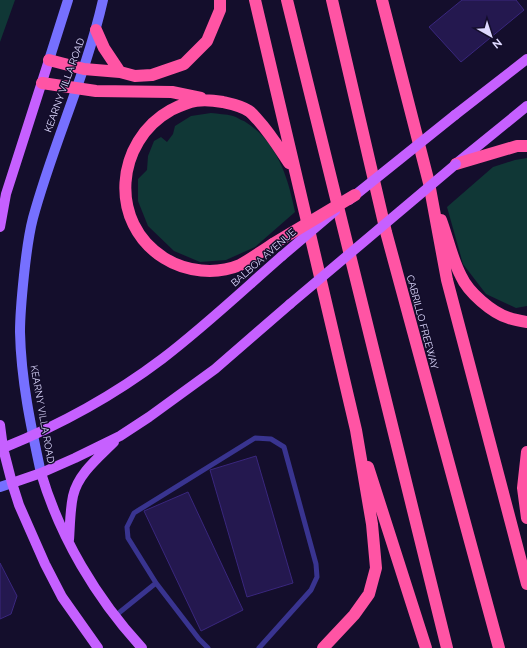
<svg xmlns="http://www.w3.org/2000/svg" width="527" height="648" viewBox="0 0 527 648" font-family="Raleway,sans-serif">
  <rect width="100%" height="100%" fill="#140e2c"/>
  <path fill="#103736" d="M0 0H15L0 42Z
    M211 113C218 114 226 114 233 116 237 117 240 120 244 121 277 141 288 177 295 212L255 247 226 260 200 262 174 251 148 226 138 201V179L147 170 148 156 154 141 161 137 167 142 173 134 175 126 191 116Z
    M527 158V306L516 308 486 294 463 264 447 207 493 167 515 160Z"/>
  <path fill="#24184f" stroke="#3a277e" d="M462 0H516L524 10 461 62 429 27Z
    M256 456 293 583 247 597 210 470Z
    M188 492 243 610 201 631 144 511Z
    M0 563 17 596 11 614 0 619Z"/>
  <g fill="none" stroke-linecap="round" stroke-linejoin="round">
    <path stroke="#393490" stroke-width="5" d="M115 616 156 583
      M208 648 199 639 156 583 128 538 127 527 134 513 255 438 271 439 284 447 316 564 317 577 311 590 259 648"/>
    <path stroke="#7670ff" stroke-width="10" d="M49 60 68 0
      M41 473C31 427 21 380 20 332 20 313 22 294 24 275 26 256 28 237 33 218 53 144 86 75 103 0
      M0 487 12 483"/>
    <path stroke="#c660ff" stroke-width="10" d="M455 115 527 59
      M457 163 527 106
      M0 227 6 194 49 60
      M0 425 3 448 12 483 19 505 45 564 62 597 98 648
      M3 448C60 425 113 396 162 359 204 327 242 291 282 256
      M41 473C60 537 96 598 142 648
      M12 483 41 473 75 458 120 436 149 417 215 369 290 304
      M69 540C70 526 70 510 73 496 78 474 98 458 114 442"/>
    <path stroke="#ff54a4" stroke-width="12" d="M255 0 356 430 372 524 376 568 369 594 354 615 323 648
      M287 0 447 648
      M332 0 386 232 499 648
      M382 0 429 183 447 280 527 584
      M96 30 104 48 120 72
      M49 60 84 69 120 72 135 76 152 75 184 64 207 41 220 10V0
      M42 83 96 91 172 92 201 98
      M456 164 517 146H527
      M441 220C448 239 452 259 461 276 468 292 492 313 509 318 515 320 521 321 527 322
      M273 244C262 251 251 259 240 265 216 275 186 272 164 258 108 223 115 141 171 110 191 100 201 98 223 102 232 104 242 106 249 111 252 113 255 117 257 119 270 133 279 148 289 163
      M527 452 523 488 527 518
      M368 467 426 648"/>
    <path stroke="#c660ff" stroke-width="10" d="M349 200 455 115
      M282 256 335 211
      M290 304 456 164"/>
    <path stroke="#ff54a4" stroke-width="12" d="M273 244 355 195"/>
  </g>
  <g text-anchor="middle" stroke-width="3" stroke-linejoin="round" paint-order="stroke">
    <g font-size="10" fill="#ded9ff" stroke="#140e2c">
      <text transform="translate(64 85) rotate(-70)" y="4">KEARNY VILLA ROAD</text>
      <text transform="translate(263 257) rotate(-41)" y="4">BALBOA AVENUE</text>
      <text transform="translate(423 322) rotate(75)" y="4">CABRILLO FREEWAY</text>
      <text transform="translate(43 414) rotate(80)" y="4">KEARNY VILLA ROAD</text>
    </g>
  </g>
  <g transform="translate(491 36) rotate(141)" stroke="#140e2c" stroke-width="3" paint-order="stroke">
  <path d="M0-3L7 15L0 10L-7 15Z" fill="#ded9ff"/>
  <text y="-6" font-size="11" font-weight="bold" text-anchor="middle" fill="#ded9ff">N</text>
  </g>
</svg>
